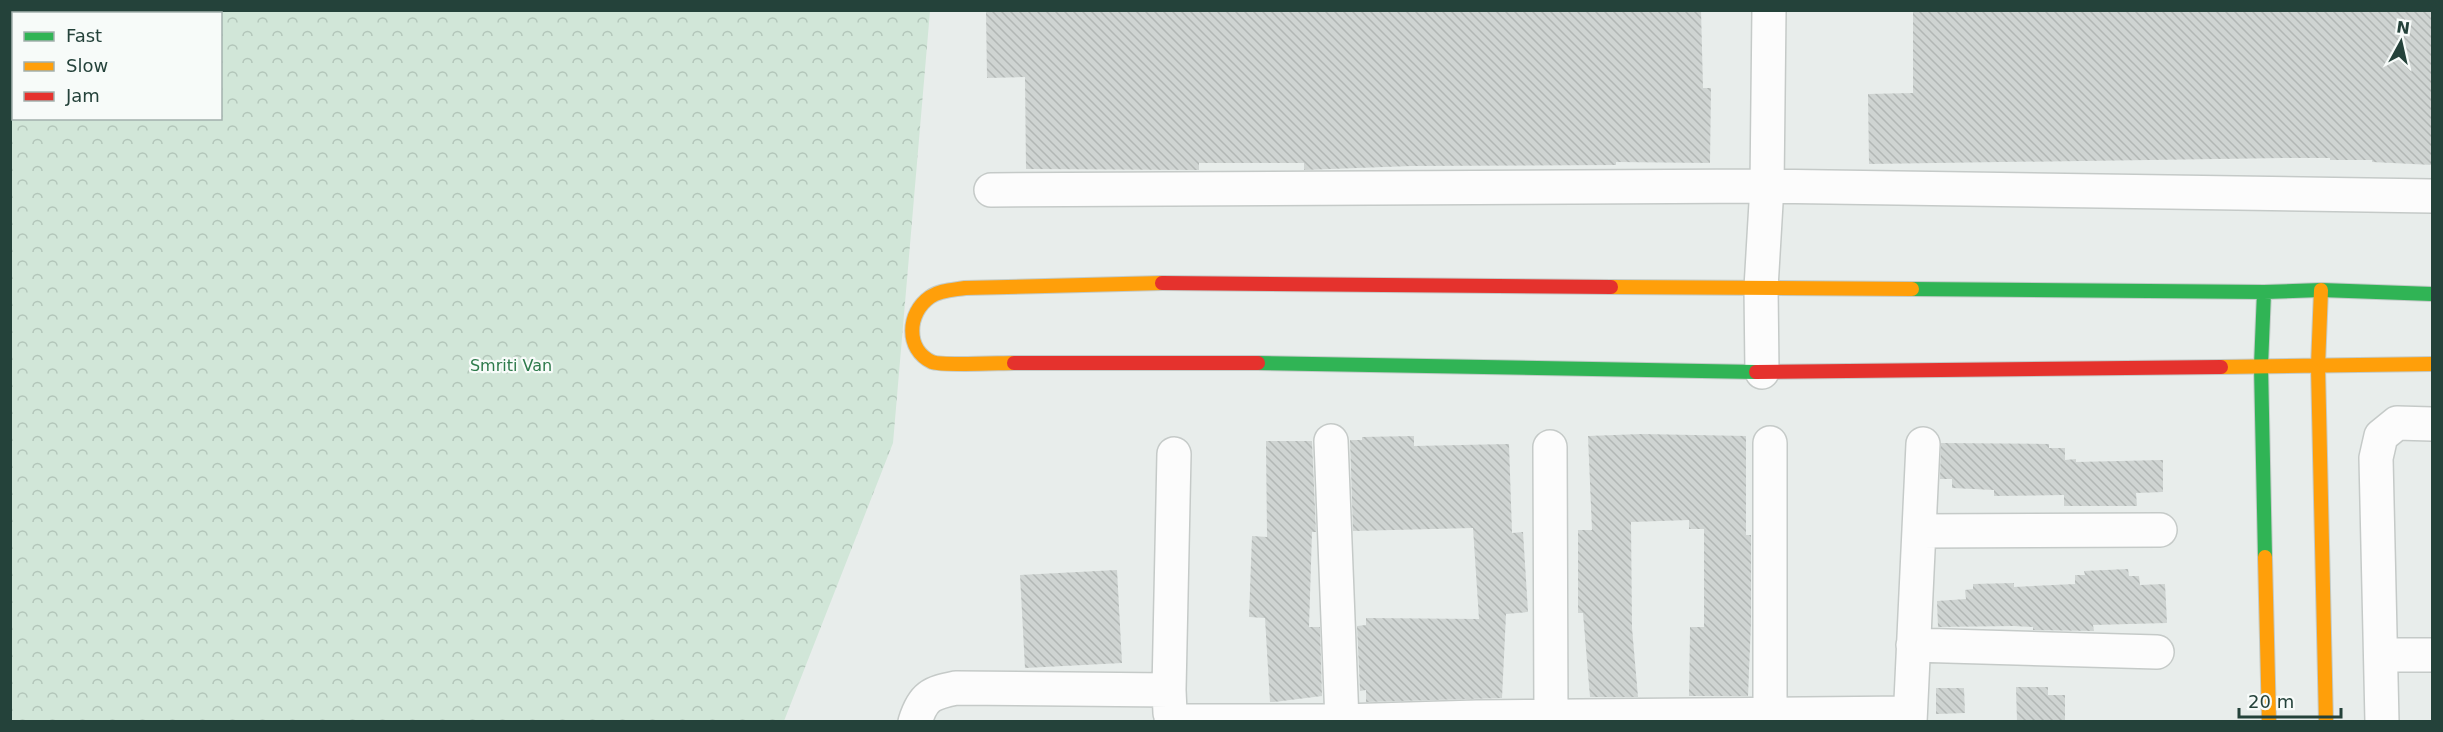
<svg xmlns="http://www.w3.org/2000/svg" width="2443" height="732" viewBox="0 0 2443 732" font-family="'DejaVu Sans',sans-serif">
  <defs>
    <pattern id="forest-crowns" width="20" height="18" patternUnits="userSpaceOnUse" patternTransform="scale(1.5)"><rect width="20" height="18" fill="#d1e6d8"/><path d="M2 6a3 3 0 1 1 6 0M12 15a3 3 0 1 1 6 0" fill="none" stroke="#b3c6ba"/></pattern>
    <pattern id="building-back-hatch" width="6" height="6" patternUnits="userSpaceOnUse" patternTransform="scale(1.5)"><rect width="6" height="6" fill="#cfd4d2"/><path d="M-1 5l2 2M0 0l6 6M5-1l2 2" fill="none" stroke="#b2b7b5"/></pattern>
  </defs>
  <rect width="100%" height="100%" fill="#e8edeb"/>
  <path fill="url(#forest-crowns)" fill-rule="evenodd" d="M10 11H930L893 443 784 721H11ZM14 14H220V118H14Z"/>
  <path fill="url(#building-back-hatch)" d="M986 10H1701L1703 88H1711L1710 163 1616 162V165L1411 166 1304 170V163H1199V170L1026 169 1025 77 987 78Z
    M1913 10H2433V165L2372 162V160H2330V158H2284L1869 164 1868 94 1913 93Z
    M1642 434 1746 436V535H1751V622L1748 696H1689L1690 627H1704V529H1689V520L1631 522 1632 628 1638 697H1590L1583 613H1578V530H1592L1588 436Z
    M1414 436V446L1509 444 1512 533 1523 532 1528 612 1506 614 1502 698 1366 702V690L1360 691 1357 626 1366 625V618L1479 619 1473 528 1353 531 1350 440H1362V437Z
    M1266 441H1312L1316 532H1312L1309 627H1320L1322 696 1274 702H1270L1265 618 1249 617 1252 536 1267 537Z
    M1941 443 2049 444V448H2065V460L2076 459V462L2163 460V492L2136 493 2137 506H2064V495L1994 496V490L1952 488V479H1940Z
    M2128 569 2129 576H2139L2140 585 2165 584 2167 623 2093 625 2094 631 2033 630V627L2014 626 1938 627 1937 601 1966 599 1965 590 1973 589V584L2014 583V587L2075 584V575H2085L2084 571Z
    M1117 570 1122 663 1025 668 1020 575Z
    M2016 687H2048V695H2065V722H2017Z
    M1936 688H1964L1965 713 1936 714Z"/>
  <g fill="none" stroke-linecap="round" stroke-linejoin="round">
    <defs>
      <path id="street" d="M991 190 1767 186 2432 196
        M1762 372 1761 288 1767 186 1769 10
        M1331 441 1342 721
        M1550 447 1551 717
        M1919 531 2160 530
        M1913 645 2157 652
        M2381 655H2432
        M1170 713 1169 690 1174 454
        M1770 714V443
        M1171 721H1342L1477 717 1910 713
        M915 722C923 696 931 693 956 688L1169 690
        M1910 722 1923 444
        M2382 722 2376 458 2381 436 2397 423 2432 424"/>
      <path id="fast" d="M1912 289 2264 292 2321 290 2432 294
        M2264 292 2261 366 2265 557
        M1258 363 1756 372"/>
      <path id="slow" d="M1611 287 1912 289
        M2321 290 2318 366 2326 722
        M1014 363C1000 363 941 366 932 362 905 349 907 313 930 297 940 290 953 290 965 288L1162 283
        M2221 367 2432 364
        M2265 557 2269 722"/>
      <path id="jam" d="M1162 283 1611 287
        M1014 363H1258
        M1756 372 2221 367"/>
    </defs>
    <use href="#street" stroke="#c5cac8" stroke-width="36"/>
    <use href="#fast" stroke="#c3cbc8" stroke-width="16"/>
    <use href="#slow" stroke="#c3cbc8" stroke-width="16"/>
    <use href="#jam" stroke="#c3cbc8" stroke-width="16"/>
    <use href="#street" stroke="#fcfcfc" stroke-width="33"/>
    <use href="#fast" stroke="#30b455" stroke-width="14"/>
    <use href="#slow" stroke="#ff9f0a" stroke-width="14"/>
    <use href="#jam" stroke="#e5322d" stroke-width="14"/>
  </g>
  <g text-anchor="middle" stroke-width="4.5" stroke-linejoin="round" paint-order="stroke">
    <g font-size="16" fill="#2d7a4b" stroke="#f7fbf9">
      <text x="511" y="371">Smriti Van</text>
    </g>
  </g>
  <rect width="2443" height="732" fill="none" stroke="#24423a" stroke-width="24"/>
  <rect x="12" y="12" width="210" height="108" fill="#f7fbf9" stroke="#a3b1ad" stroke-width="1.5"/>
  <rect x="24" y="32" width="30" height="9" fill="#30b455" stroke="#a3b1ad" stroke-width="1.5"/>
  <text x="66" y="42" font-size="18" fill="#24423a">Fast</text>
  <rect x="24" y="62" width="30" height="9" fill="#ff9f0a" stroke="#a3b1ad" stroke-width="1.5"/>
  <text x="66" y="72" font-size="18" fill="#24423a">Slow</text>
  <rect x="24" y="92" width="30" height="9" fill="#e5322d" stroke="#a3b1ad" stroke-width="1.5"/>
  <text x="66" y="102" font-size="18" fill="#24423a">Jam</text>
  <g transform="translate(2401 42) rotate(8)" stroke="#f7fbf9" stroke-width="4.5" paint-order="stroke">
  <path d="M0-4.5L10 22L0 15L-10 22Z" fill="#24423a"/>
  <text y="-9" font-size="16" font-weight="bold" text-anchor="middle" fill="#24423a">N</text>
  </g>
  <path d="M2239 708v9h102v-9" fill="none" stroke="#24423a" stroke-width="3"/>
  <text x="2248" y="708" font-size="18" fill="#24423a" stroke="#f7fbf9" stroke-width="4.5" paint-order="stroke">20 m</text>
</svg>
